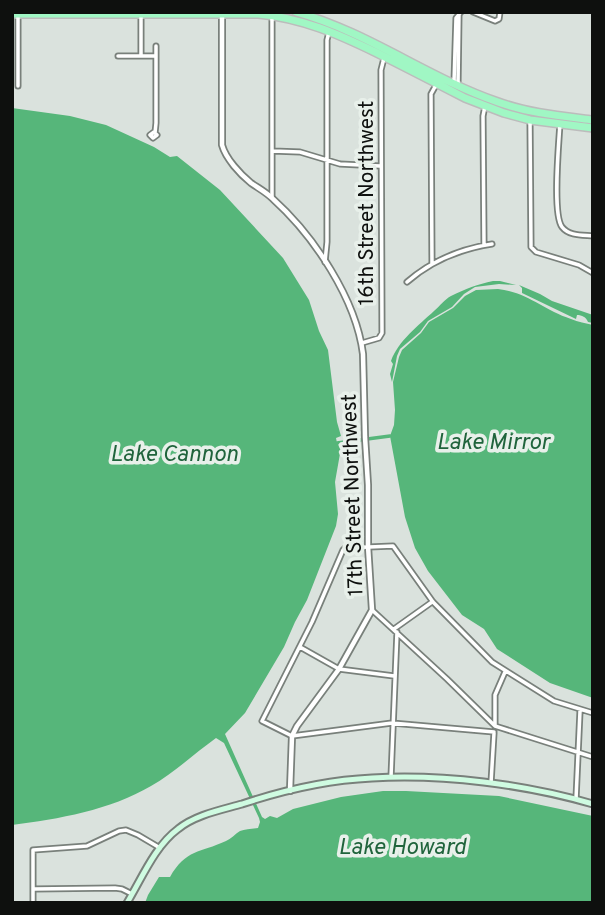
<svg xmlns="http://www.w3.org/2000/svg" width="605" height="915" viewBox="0 0 605 915" font-family="Overpass,sans-serif">
  <rect width="100%" height="100%" fill="#dae2dd"/>
  <path fill="#56b67a" d="M12 108 70 116 106 125 154 147 170 157 177 156 220 190 283 258 309 300 319 331 328 350 337 422 341 436 336 438 337 443 341 448 335 482 338 514 336 526 307 600 295 622 284 647 245 713 225 734 262 817 265 819 270 816 277 818 293 809 341 797 383 791H406L499 796 593 816V903H145L148 895 159 877H170C186 849 200 853 226 841 231 839 235 834 240 831 245 829 252 829 258 828L260 822 259 818 224 743 216 738C195 753 174 773 151 786 110 810 59 819 12 825Z
    M493 281H500L516 285 499 284 475 287 464 294 452 307 428 321 420 332 400 349 397 356 392 382 390 374 393 364 391 361C398 341 419 325 434 311 440 306 445 299 451 296 465 289 478 284 493 281Z
    M519 285 540 294 552 301 593 315V323L588 322C586 317 582 315 577 315L576 319 522 293V288Z
    M498 289C529 293 543 310 571 319 578 322 586 323 593 325V698L550 683 497 649 484 629 462 615 428 571 415 548 405 517 390 436 394 425 395 410 393 382 399 357 402 350 421 333 429 322 453 308 465 296 476 290Z"/>
  <g fill="none" stroke-linecap="round" stroke-linejoin="round">
    <path stroke="#56b67a" stroke-width="3.5" d="M337 443 390 436"/>
    <defs>
      <path id="minor" d="M473 12 495 21 499 19 500 12
        M18 14V86
        M141 16V56
        M118 56H156
        M454 82 456 18 461 12
        M458 85 459 14
        M530 121 531 247 536 252 579 265 593 273
        M560 123C559 142 552 214 562 227 569 236 582 235 593 236
        M154 132 157 135 153 138 150 135Z
        M155 133 156 123V46
        M273 151 300 152 340 164 380 166
        M272 197V12
        M484 245 483 116 485 106
        M325 262 327 242V40L329 32
        M432 264 431 94 436 85
        M407 282C431 261 460 249 492 244
        M362 343 379 338 382 333 381 70 384 58
        M372 610 447 679 495 726 593 757
        M394 629 432 602
        M300 647 339 669 394 676
        M495 725V695L505 672
        M494 732 392 723 292 736 262 721 312 622 343 550 345 548 393 546 433 602 492 662 554 701 593 713
        M391 777 397 632
        M491 783 494 733
        M576 799 580 711
        M34 889 115 888 122 889 132 894
        M33 903V850L87 846 119 831 126 830 138 835 160 848"/>
      <path id="tertiary" d="M222 14V145C226 159 240 174 251 183 258 188 266 192 273 199 314 236 356 299 363 354L365 437 368 485V546L372 610 339 669 297 726 292 736 290 791"/>
      <path id="secondary" d="M127 903C142 878 155 846 178 829 195 815 221 810 242 804 284 790 328 780 372 778 444 774 524 784 593 804"/>
      <path id="primary" d="M296 12C368 32 428 78 498 102 528 113 561 116 593 120
        M12 14H258C302 18 338 34 377 53 407 68 436 83 465 98L504 113 530 120 593 128"/>
    </defs>
    <use href="#minor" stroke="#79807b" stroke-width="7"/>
    <use href="#tertiary" stroke="#79807b" stroke-width="8"/>
    <use href="#secondary" stroke="#79807b" stroke-width="9"/>
    <use href="#primary" stroke="#bcbcbc" stroke-width="10"/>
    <use href="#minor" stroke="#fff" stroke-width="3.5"/>
    <use href="#tertiary" stroke="#fff" stroke-width="4.5"/>
    <use href="#secondary" stroke="#cffbe1" stroke-width="5"/>
    <use href="#primary" stroke="#a0f7c4" stroke-width="7"/>
  </g>
  <g text-anchor="middle" stroke-width="7" stroke-linejoin="round" paint-order="stroke">
    <g font-size="21" fill="#0e100e" stroke="#e8f0ea">
      <text transform="translate(366 203) rotate(-90)" y="7">16th Street Northwest</text>
      <text transform="translate(352 495) rotate(-92)" y="7">17th Street Northwest</text>
    </g>
    <g font-size="23" font-style="italic" fill="#20643c" stroke="#e8f0ea">
      <text x="493" y="449">Lake Mirror</text>
      <text x="174" y="461">Lake Cannon</text>
      <text x="402" y="854">Lake Howard</text>
    </g>
  </g>
  <rect width="605" height="915" fill="none" stroke="#0e100e" stroke-width="28"/>
</svg>
